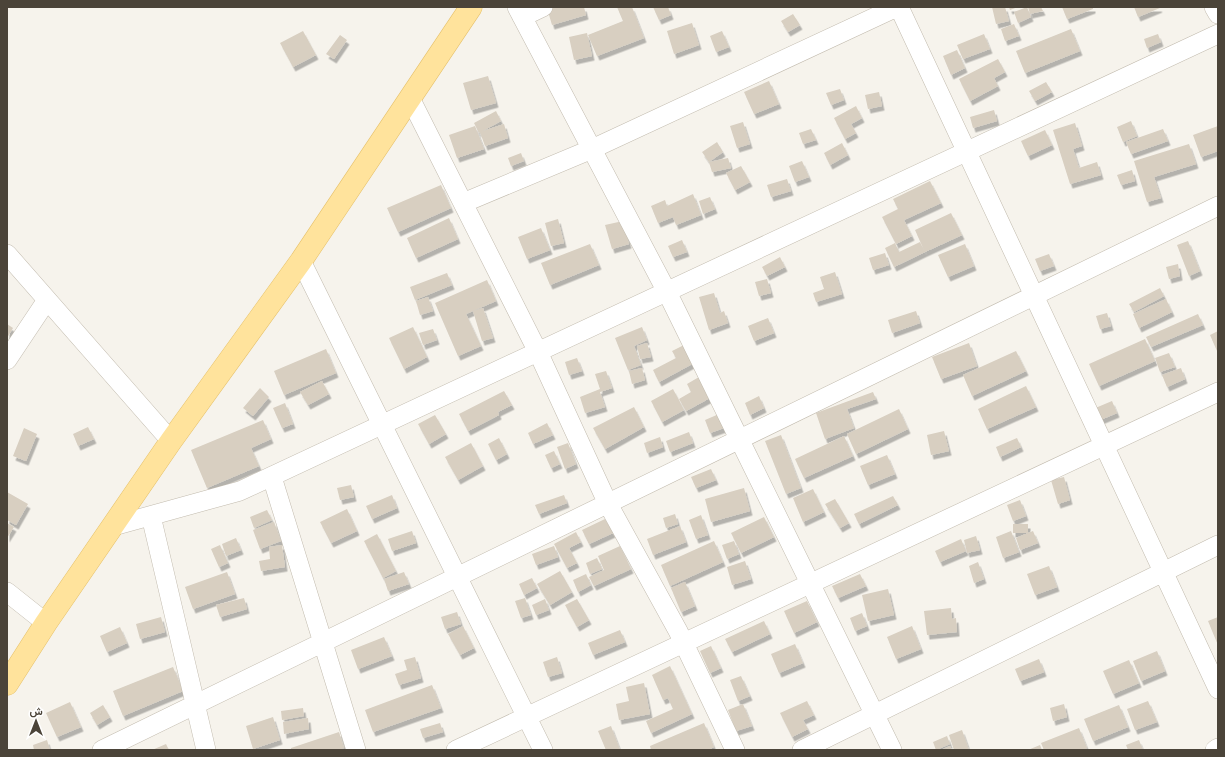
<svg xmlns="http://www.w3.org/2000/svg" width="1225" height="757" viewBox="0 0 1225 757" font-family="'Fira Sans',Vazirmatn,sans-serif">
  <defs>
    <filter id="shadow"><feDropShadow dx="2.5" dy="4.5" stdDeviation="0" flood-color="#0004"/></filter>
  </defs>
  <rect width="100%" height="100%" fill="#f6f3ec"/>
  <path fill="#d8cfc1" filter="url(#shadow)" d="M550 7H584L586 15 552 25 547 8Z
    M617 7H632L644 38 597 56 588 35 623 21Z
    M653 7H668L671 15 659 20Z
    M992 7H1005L1009 21 996 24Z
    M1009 7H1018L1010 10Z
    M1027 7 1031 17 1018 23 1014 12Z
    M1028 7H1041L1043 11 1030 14Z
    M1062 7H1093V9L1067 19Z
    M1134 7H1159L1160 8 1138 17Z
    M793 14 800 25 788 32 781 21Z
    M692 23 699 45 674 54 667 31Z
    M1014 24 1019 36 1005 41 1001 29Z
    M1071 29 1080 51 1025 73 1016 51Z
    M303 31 316 55 293 67 280 43Z
    M722 31 729 47 716 52 710 36Z
    M587 33 592 56 574 60 569 37Z
    M984 34 990 49 963 59 957 45Z
    M1158 34 1161 42 1147 48 1144 39Z
    M340 35 347 40 334 59 326 54Z
    M957 50 965 68 951 75 943 56Z
    M998 59 1005 72 994 78 998 86 970 101 959 79Z
    M488 76 496 103 471 110 463 83Z
    M769 81 779 104 754 114 744 92Z
    M1046 82 1052 92 1035 101 1029 91Z
    M840 89 844 100 831 105 826 93Z
    M879 92 882 106 868 109 865 95Z
    M856 106 862 118 851 124 856 133 845 139 834 118Z
    M994 110 997 121 973 128 970 117Z
    M496 111 501 121 479 133 474 123Z
    M1131 121 1137 136 1123 142 1117 127Z
    M743 122 750 144 737 148 730 126Z
    M1075 123 1082 146 1073 149 1079 168 1097 162 1101 175 1070 184 1053 130Z
    M504 124 508 138 485 146 480 132Z
    M475 126 484 149 457 158 449 135Z
    M1218 126V151L1201 157 1193 135Z
    M811 129 816 140 803 144 799 133Z
    M1163 129 1168 141 1131 154 1126 142Z
    M1045 130 1052 145 1028 156 1021 141Z
    M717 142 723 152 709 162 702 152Z
    M842 143 848 155 830 165 824 153Z
    M1189 144 1196 164 1154 177 1161 198 1147 202 1134 161Z
    M521 153 524 161 511 166 508 158Z
    M728 158 731 168 712 172 709 162Z
    M802 161 809 177 795 182 789 166Z
    M741 166 750 182 735 190 726 173Z
    M1132 170 1135 181 1121 185 1117 175Z
    M787 179 791 191 771 197 767 185Z
    M930 181 941 203 904 220 912 236 896 244 882 217 898 209 893 199Z
    M441 185 451 208 398 232 387 208Z
    M693 194 701 215 676 225 673 217 658 223 651 206 665 200 667 206Z
    M710 197 715 209 703 214 699 201Z
    M951 213 962 235 925 252 915 230Z
    M449 218 458 239 416 258 407 238Z
    M558 219 564 243 551 246 545 223Z
    M623 221 629 244 612 249 605 225Z
    M541 228 550 250 527 259 518 237Z
    M682 240 687 252 673 257 668 246Z
    M1188 241 1200 271 1189 276 1177 245Z
    M920 242 925 252 894 267 885 248 895 243 899 252Z
    M590 244 599 265 550 285 541 263Z
    M965 244 974 266 948 277 938 255Z
    M885 253 889 265 873 270 869 258Z
    M1049 254 1054 266 1040 271 1035 259Z
    M780 257 785 267 767 276 762 267Z
    M1178 264 1180 276 1169 279 1166 267Z
    M835 272 842 294 816 302 813 293 824 289 820 277Z
    M447 273 452 285 415 300 410 287Z
    M767 279 771 293 759 296 755 282Z
    M487 280 496 301 466 314 481 346 458 356 435 303Z
    M1160 288 1164 296 1134 312 1129 304Z
    M714 293 720 313 724 311 728 323 709 330 699 297Z
    M428 297 433 311 420 315 416 301Z
    M1166 299 1172 312 1139 328 1133 314Z
    M483 308 493 338 482 341 473 311Z
    M916 311 920 323 892 333 888 320Z
    M1107 313 1111 326 1100 329 1096 316Z
    M1198 314 1203 325 1151 347 1146 337Z
    M768 318 774 333 754 341 748 326Z
    M7 324 13 328 7 338Z
    M413 327 427 357 404 369 389 338Z
    M642 327 647 340 634 346 641 365 628 370 615 338Z
    M433 329 437 340 423 345 419 333Z
    M1218 331V353L1210 335Z
    M1145 339 1155 361 1099 386 1089 364Z
    M647 343 651 357 640 359 637 346Z
    M969 343 977 366 941 379 932 357Z
    M684 345 694 363 659 382 653 370 676 358 672 351Z
    M326 349 336 373 284 395 274 371Z
    M1016 351 1026 371 972 396 963 375Z
    M1169 353 1175 367 1160 372 1155 358Z
    M577 358 582 371 569 375 565 362Z
    M642 368 645 380 632 384 629 371Z
    M1181 368 1185 379 1167 387 1162 375Z
    M606 371 612 388 600 392 605 407 585 413 580 397 600 389 595 374Z
    M699 377 710 398 686 411 679 399 691 392 687 384Z
    M322 381 329 394 308 405 300 392Z
    M1026 386 1036 407 987 429 978 409Z
    M260 388 269 397 253 416 243 408Z
    M673 389 684 410 662 422 651 401Z
    M504 391 512 405 498 412 499 415 468 431 459 414Z
    M873 392 876 399 847 409 854 428 825 439 816 413Z
    M759 396 764 408 750 415 745 403Z
    M1112 401 1117 413 1098 421 1093 409Z
    M285 403 293 424 282 428 273 408Z
    M634 407 644 427 605 449 593 428Z
    M899 409 908 429 856 454 847 434Z
    M719 414 724 428 710 433 705 420Z
    M435 415 446 434 429 444 418 424Z
    M263 420 271 439 251 448 259 466 207 488 191 450Z
    M547 423 553 435 533 444 528 433Z
    M88 427 94 439 78 446 73 434Z
    M24 428 37 434 26 461 13 456Z
    M944 431 949 451 931 455 927 435Z
    M689 432 693 443 670 452 666 441Z
    M781 435 801 488 786 494 765 441Z
    M844 436 853 456 804 478 795 459Z
    M660 437 663 447 647 453 644 443Z
    M499 438 507 454 496 460 488 444Z
    M1017 438 1021 447 1000 457 996 447Z
    M471 443 483 466 458 480 445 457Z
    M568 443 576 464 565 469 557 447Z
    M554 451 560 464 551 468 545 455Z
    M887 455 895 474 868 485 860 466Z
    M711 469 716 480 696 488 691 477Z
    M1064 477 1070 500 1058 504 1051 480Z
    M351 485 354 497 340 500 337 488Z
    M744 488 750 511 711 522 705 499Z
    M813 489 824 512 803 522 793 498Z
    M7 492 28 504 16 525 7 520Z
    M392 495 397 508 372 519 366 506Z
    M564 495 567 503 539 514 535 505Z
    M893 496 898 505 859 524 854 514Z
    M835 499 849 523 840 528 825 504Z
    M1020 500 1026 516 1013 521 1007 505Z
    M347 509 357 531 331 543 320 522Z
    M267 510 272 520 254 528 250 517Z
    M675 514 678 524 666 528 663 518Z
    M701 515 708 535 696 539 689 520Z
    M764 517 774 537 741 553 731 533Z
    M605 519 613 533 589 544 582 530Z
    M274 522 281 541 260 549 253 530Z
    M7 523 14 527 7 538Z
    M1013 524H1028V533L1033 531 1038 543 1020 550 1016 538 1028 533H1013Z
    M680 526 686 542 653 555 647 539Z
    M412 531 416 543 392 551 388 539Z
    M1011 531 1019 552 1003 558 996 537Z
    M576 532 581 542 569 548 577 563 567 568 554 544Z
    M377 534 396 571 383 578 364 541Z
    M976 536 980 550 967 553 964 540Z
    M236 538 241 550 226 556 222 544Z
    M961 539 966 551 940 562 935 551Z
    M714 541 723 562 670 586 661 565Z
    M734 541 739 554 727 559 722 545Z
    M220 545 228 563 219 567 211 549Z
    M282 545 285 567 261 571 259 561 270 559 269 547Z
    M554 546 558 557 536 565 532 554Z
    M620 546 631 569 594 586 589 577 604 570 598 556Z
    M597 558 602 569 590 574 586 563Z
    M745 561 751 579 732 585 727 567Z
    M978 562 984 579 974 583 969 566Z
    M1049 566 1057 587 1035 595 1027 574Z
    M560 571 572 592 550 605 537 584Z
    M227 572 235 594 193 609 185 587Z
    M404 572 409 584 388 591 384 579Z
    M586 574 591 585 578 592 573 580Z
    M860 574 866 586 838 598 832 586Z
    M532 578 537 588 524 595 519 584Z
    M685 582 695 606 681 612 671 588Z
    M888 589 894 615 868 621 862 595Z
    M244 598 247 609 220 617 216 605Z
    M525 598 531 615 521 618 515 601Z
    M545 599 549 610 536 615 532 605Z
    M577 599 589 620 577 627 565 605Z
    M807 601 817 622 794 633 784 611Z
    M951 608 952 619 956 618 957 632 927 635 924 611Z
    M457 612 461 624 445 629 441 617Z
    M862 613 867 626 855 631 850 618Z
    M161 617 165 632 140 639 136 624Z
    M1218 617V645L1208 621Z
    M764 621 770 634 732 652 725 639Z
    M463 626 474 648 460 655 448 634Z
    M912 626 921 649 896 659 887 637Z
    M120 627 127 643 107 652 100 636Z
    M620 630 625 642 593 655 588 643Z
    M384 637 392 656 358 669 351 650Z
    M795 644 803 663 779 673 771 654Z
    M711 646 721 668 710 673 700 651Z
    M1157 651 1165 671 1141 681 1133 661Z
    M415 657 421 678 399 685 395 674 407 670 404 660Z
    M557 657 562 673 548 677 543 662Z
    M1039 659 1044 672 1020 681 1015 669Z
    M1129 660 1139 683 1113 694 1103 671Z
    M670 666 692 714 651 733 646 721 673 709 668 698 663 700 652 675Z
    M173 667 183 691 123 716 113 691Z
    M741 676 750 696 738 701 730 680Z
    M644 683 650 714 619 720 616 704 629 701 626 687Z
    M432 685 441 708 373 732 365 710Z
    M807 701 814 715 803 720 808 729 792 737 780 713Z
    M1148 701 1157 722 1135 730 1127 709Z
    M70 702 81 727 57 737 46 713Z
    M743 704 752 726 736 731 728 710Z
    M1064 704 1067 717 1053 721 1050 708Z
    M103 705 110 717 97 725 90 713Z
    M1119 705 1128 727 1093 741 1084 719Z
    M303 708 304 716 282 720 281 711Z
    M273 717 280 740 253 749 246 726Z
    M308 718 309 729 284 734 283 722Z
    M440 723 443 732 423 738 420 729Z
    M704 723 714 747 708 750H651L650 746Z
    M611 726 620 750H606L598 731Z
    M1079 728 1087 748 1083 750H1044L1041 743Z
    M962 730 969 750H954L949 735Z
    M339 732 344 748 337 750H291V748Z
    M947 736 950 744 936 750 933 742Z
    M47 740 50 750H34L33 745Z
    M1139 740 1143 750H1128L1126 745Z
    M166 744 169 750H152Z
    M1040 745 1042 750H1028Z
    M950 746 952 750H941Z"/>
  <g fill="none" stroke-linecap="round" stroke-linejoin="round">
    <defs>
      <path id="minor" d="M517 7 667 292 892 750
        M899 7 1218 689
        M1214 7 1218 14
        M522 17 543 7
        M410 98 538 352 608 504 678 631 735 750
        M463 203 592 149 897 7
        M7 254 171 441
        M301 261 543 750
        M7 360 47 300
        M272 477 356 750
        M151 516 206 750
        M113 526 240 491 1218 34
        M7 592 46 623
        M102 750 1218 206
        M456 750 1218 392
        M802 750 1218 545
        M1215 750 1218 748"/>
      <path id="major" d="M7 684 46 623 171 441 301 261 471 7"/>
    </defs>
    <use href="#minor" stroke="#c2bbae" stroke-width="20"/>
    <use href="#major" stroke="#e6c16a" stroke-width="23"/>
    <use href="#minor" stroke="#fff" stroke-width="19"/>
    <use href="#major" stroke="#ffe39c" stroke-width="22"/>
  </g>
  <rect width="1225" height="757" fill="none" stroke="#4b4439" stroke-width="16"/>
  <g transform="translate(36 721)" stroke="#ffffff" stroke-width="3" paint-order="stroke">
  <path d="M0-3L7 15L0 10L-7 15Z" fill="#4b4439"/>
  <text y="-6" font-size="11" font-weight="bold" text-anchor="middle" fill="#4b4439">ش</text>
  </g>
</svg>
